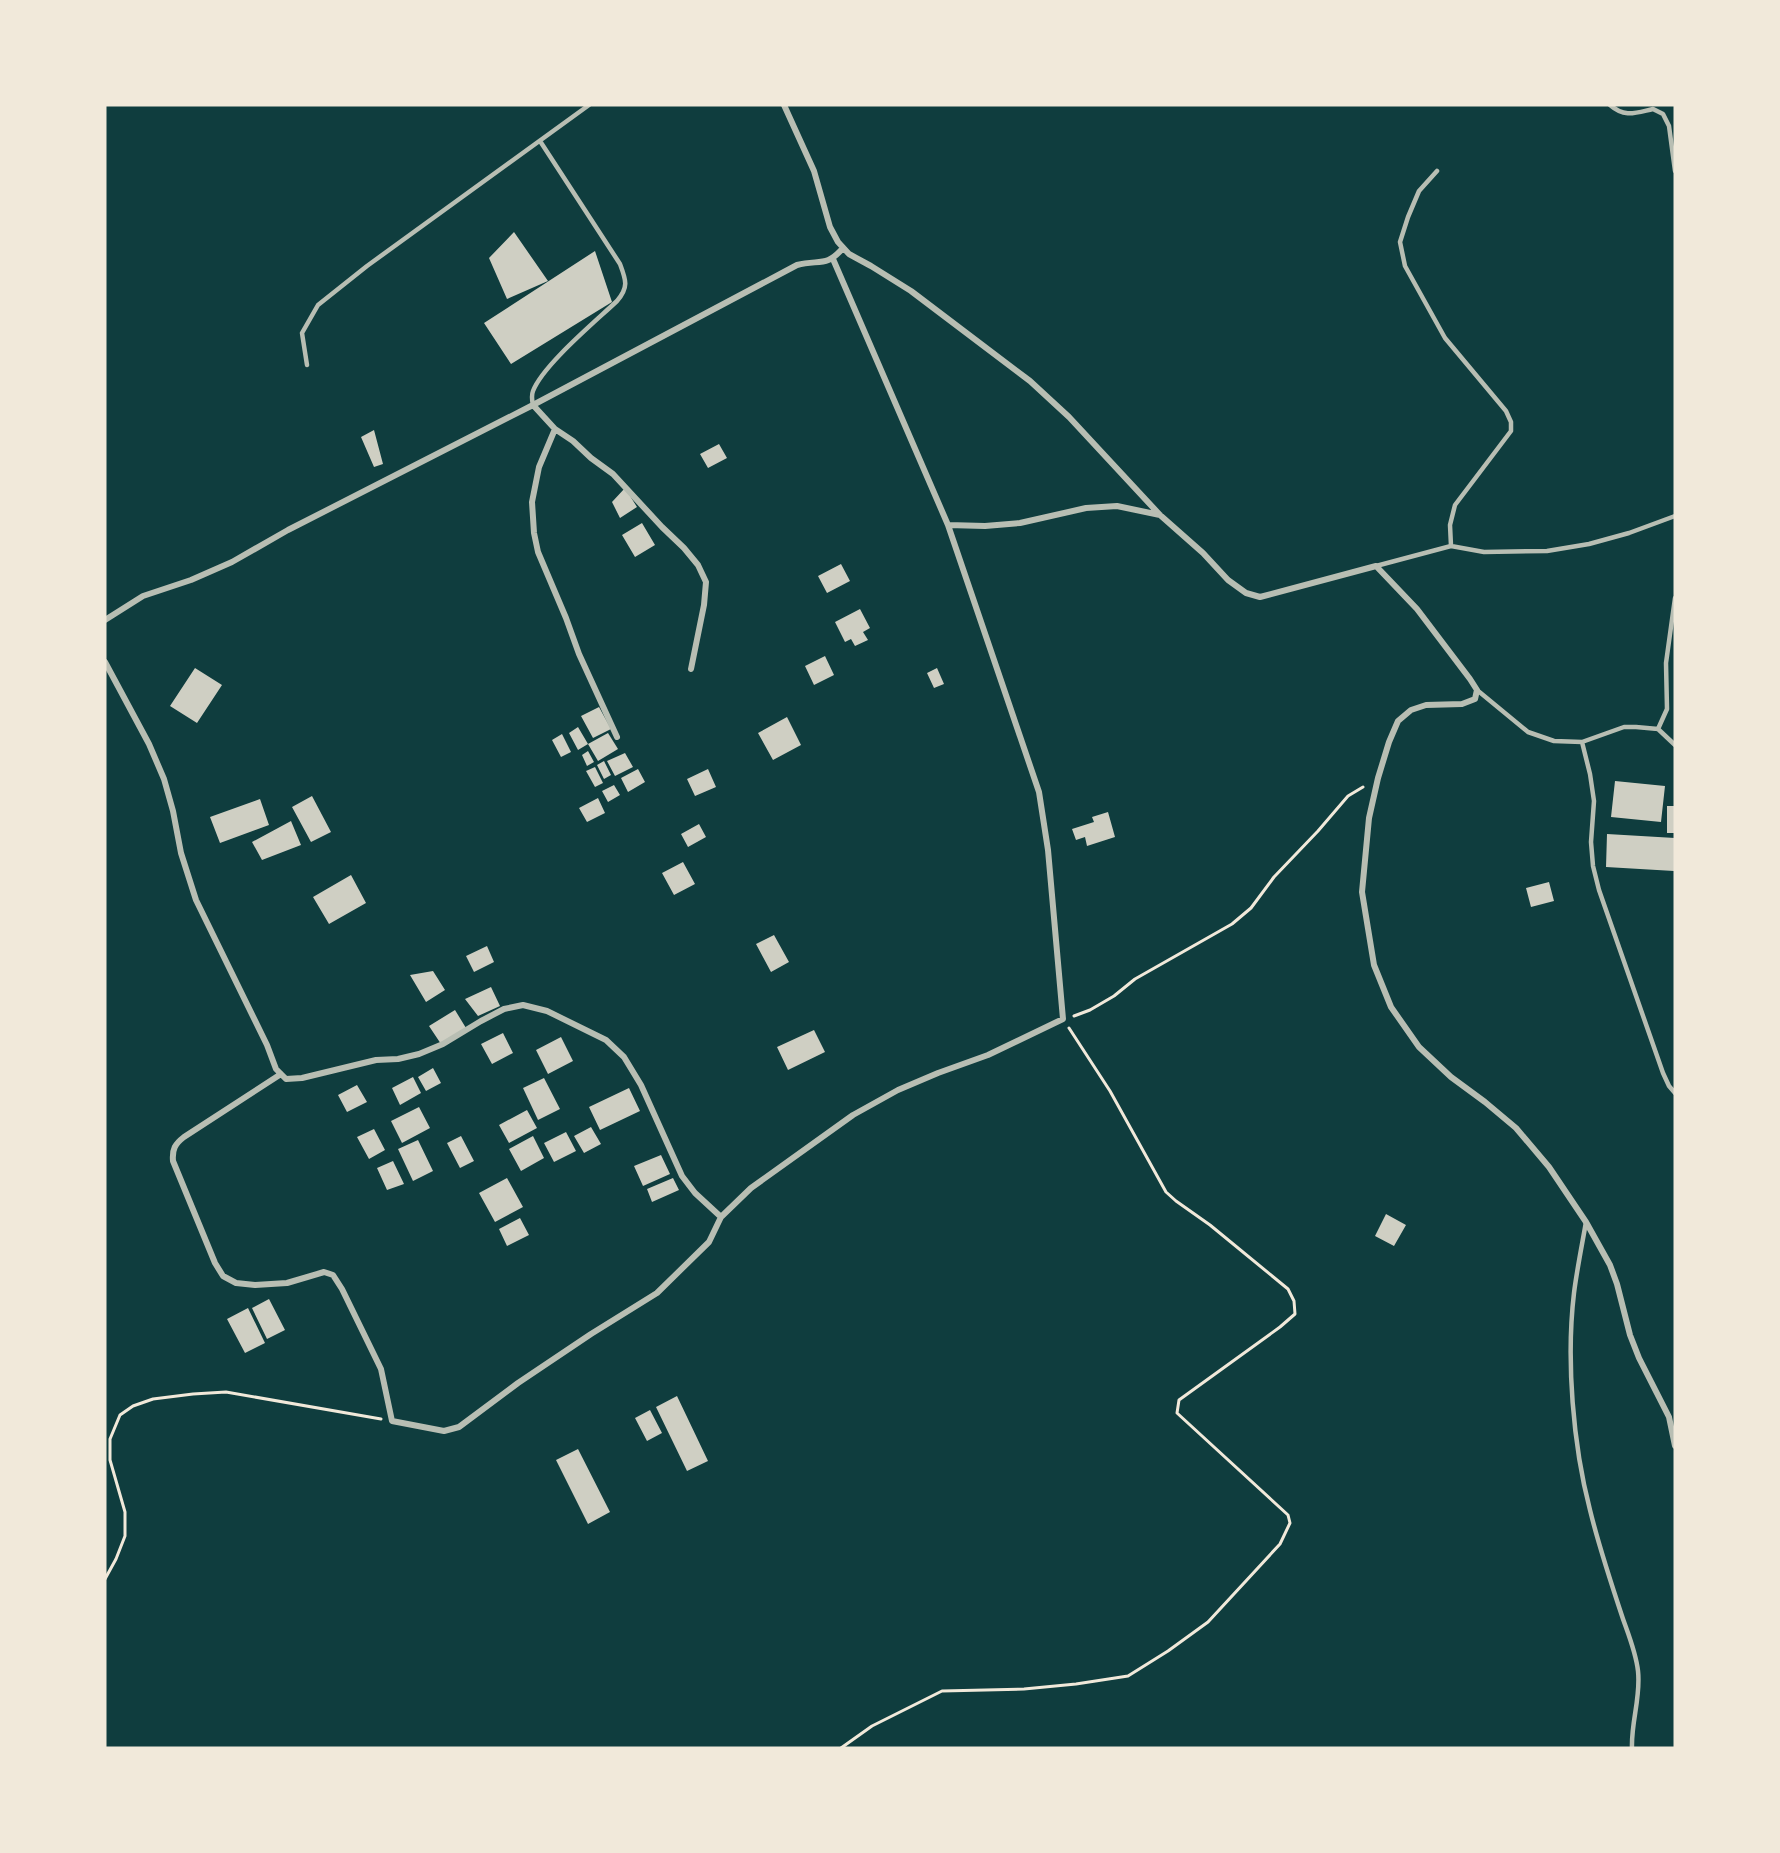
<svg xmlns="http://www.w3.org/2000/svg" width="1780" height="1853" viewBox="0 0 1780 1853" font-family="'IBM Plex Sans',sans-serif">
  <rect width="100%" height="100%" fill="#0f3d3e"/>
  <path fill="#cfcfc3" d="M514 232 548 281 507 299 489 258Z
    M595 251 612 302 511 364 484 323Z
    M374 430 383 464 374 467 361 437Z
    M719 444 727 458 708 468 700 454Z
    M625 488 637 507 620 518 612 502Z
    M642 523 655 545 635 557 622 535Z
    M841 564 850 581 827 593 818 576Z
    M860 609 870 628 863 632 868 640 855 646 851 639 845 642 835 622Z
    M825 656 834 675 814 685 805 666Z
    M195 668 222 685 197 723 170 706Z
    M937 668 944 684 934 688 927 673Z
    M599 707 611 729 593 738 581 716Z
    M787 717 801 745 773 760 758 733Z
    M578 727 588 744 578 750 569 733Z
    M608 733 618 749 598 761 588 744Z
    M562 734 571 752 561 757 552 740Z
    M588 751 594 762 587 766 582 755Z
    M625 753 633 767 615 776 607 761Z
    M604 761 611 775 604 779 597 765Z
    M595 767 603 783 595 787 586 771Z
    M638 769 645 782 628 792 621 778Z
    M708 769 716 787 695 796 687 779Z
    M1615 781 1665 786 1661 822 1611 817Z
    M614 785 620 795 608 802 602 791Z
    M312 796 331 832 311 842 292 807Z
    M598 798 605 813 587 822 579 808Z
    M260 799 269 825 220 843 210 817Z
    M1667 806H1675V833H1667Z
    M1108 812 1115 837 1087 846 1085 837 1076 840 1072 829 1094 822 1092 817Z
    M291 821 301 845 262 860 252 842Z
    M699 824 706 837 688 847 681 834Z
    M1607 834 1675 838 1674 871 1606 867Z
    M683 862 695 884 674 895 662 873Z
    M351 875 366 903 329 924 313 897Z
    M1549 882 1554 901 1531 907 1526 888Z
    M774 935 789 962 771 972 756 944Z
    M487 946 494 962 474 972 466 956Z
    M433 971 445 990 426 1002 410 975Z
    M491 987 500 1006 478 1016 465 999Z
    M455 1010 466 1028 441 1044 429 1026Z
    M814 1030 825 1052 788 1070 777 1047Z
    M503 1033 513 1053 492 1064 481 1044Z
    M561 1037 573 1061 548 1074 536 1050Z
    M433 1068 441 1083 426 1091 418 1077Z
    M413 1077 421 1093 400 1105 392 1088Z
    M544 1078 560 1109 538 1120 523 1088Z
    M357 1085 367 1102 347 1112 338 1095Z
    M629 1088 640 1111 600 1130 589 1107Z
    M419 1107 430 1128 402 1143 391 1121Z
    M527 1110 537 1128 509 1143 499 1125Z
    M591 1127 601 1144 584 1153 574 1136Z
    M374 1129 385 1150 369 1159 357 1137Z
    M566 1132 576 1151 554 1162 544 1143Z
    M461 1136 474 1161 460 1168 447 1143Z
    M533 1136 544 1158 521 1171 509 1149Z
    M418 1140 433 1171 413 1181 398 1149Z
    M661 1155 670 1174 643 1186 634 1166Z
    M393 1161 404 1184 387 1190 377 1168Z
    M507 1178 523 1207 495 1222 479 1193Z
    M673 1178 679 1190 652 1202 647 1189Z
    M1386 1214 1406 1225 1394 1246 1375 1236Z
    M520 1218 529 1235 507 1246 499 1229Z
    M269 1299 285 1330 267 1339 252 1308Z
    M248 1308 265 1343 245 1353 227 1319Z
    M677 1396 708 1461 687 1471 656 1407Z
    M650 1410 662 1433 647 1441 635 1418Z
    M578 1449 610 1512 588 1524 556 1460Z"/>
  <g fill="none" stroke-linecap="round" stroke-linejoin="round">
    <path stroke="#f1e9da" stroke-width="3" d="M1074 1016 1090 1010 1114 996 1135 979 1232 924 1251 908 1274 877 1318 831 1348 796 1363 787
      M105 1579 116 1559 125 1536V1512L110 1460V1439L120 1415 133 1406 153 1399 193 1394 226 1392 381 1419
      M841 1748 872 1726 942 1691 1024 1689 1076 1684 1128 1676 1168 1651 1208 1622 1280 1544 1290 1523 1288 1515 1177 1413 1179 1400 1280 1327 1295 1314 1294 1301 1288 1289 1210 1225 1176 1201 1166 1192 1110 1091 1069 1028"/>
    <path stroke="#b8beb3" stroke-width="4.5" d="M1610 105C1625 118 1635 113 1653 109L1663 114 1669 126 1675 171
      M1437 171 1419 191 1408 217 1400 242 1405 266 1445 338 1506 411 1511 422V431L1455 505 1450 525 1451 546
      M307 365 302 333 318 305 367 266 589 105
      M533 405C532 400 531 396 533 391 543 365 596 321 617 301 629 287 626 280 620 264L540 141
      M1376 566 1451 546 1484 552 1547 551 1589 544 1629 533 1675 516
      M1477 690 1528 732 1554 741 1582 742 1624 727H1636L1658 729 1675 745
      M1658 729 1667 709 1666 663 1675 598
      M1582 742 1590 774 1594 801 1591 842 1593 866 1599 890 1663 1073 1669 1086 1675 1093
      M1586 1222C1582 1245 1577 1269 1574 1293 1566 1360 1573 1445 1590 1510 1599 1547 1611 1583 1623 1619 1629 1636 1636 1653 1638 1671 1641 1697 1631 1722 1632 1748"/>
    <path stroke="#b8beb3" stroke-width="6" d="M784 105 814 171 830 227 838 242 849 254 871 266 911 291 1030 381 1069 417 1160 515 1203 553 1228 580 1246 593 1260 597 1376 566 1417 609 1470 679 1477 690 1475 699 1462 704 1426 705 1411 710 1398 721 1389 742 1378 778 1369 818 1362 892 1374 965 1391 1007 1419 1047 1451 1077 1485 1102 1516 1128 1549 1167 1586 1222 1610 1265 1617 1284 1630 1335 1639 1358 1669 1417 1675 1446
      M533 405 555 429 573 441 591 458 613 474 662 527 684 548 698 565 706 582 704 605 691 669
      M555 429 539 467 532 502 534 533 538 552 566 618 579 654 617 737
      M948 525 985 526 1020 523 1086 508 1117 506 1160 515
      M105 620 143 596 191 580 232 562 288 530 533 405 797 265C819 259 826 268 843 248
      M105 662 149 744 164 779 173 811 181 853 196 900 267 1045 276 1069 286 1079 302 1078 376 1060 398 1059 419 1054 443 1044 481 1021 504 1009 523 1005 547 1011 606 1040 624 1057 641 1085 682 1176 695 1193 721 1217
      M281 1074 184 1137C175 1144 172 1149 173 1161L215 1263 223 1276 236 1283 255 1285 287 1283 324 1272 333 1275 342 1289 381 1369 392 1421 444 1431 459 1427 518 1383 591 1334 657 1293 709 1242 721 1217 751 1188 853 1115 898 1090 938 1073 988 1055 1063 1019 1048 850 1039 792 948 525 833 259"/>
  </g>
  <rect width="1780" height="1853" fill="none" stroke="#f1e9da" stroke-width="213"/>
</svg>
